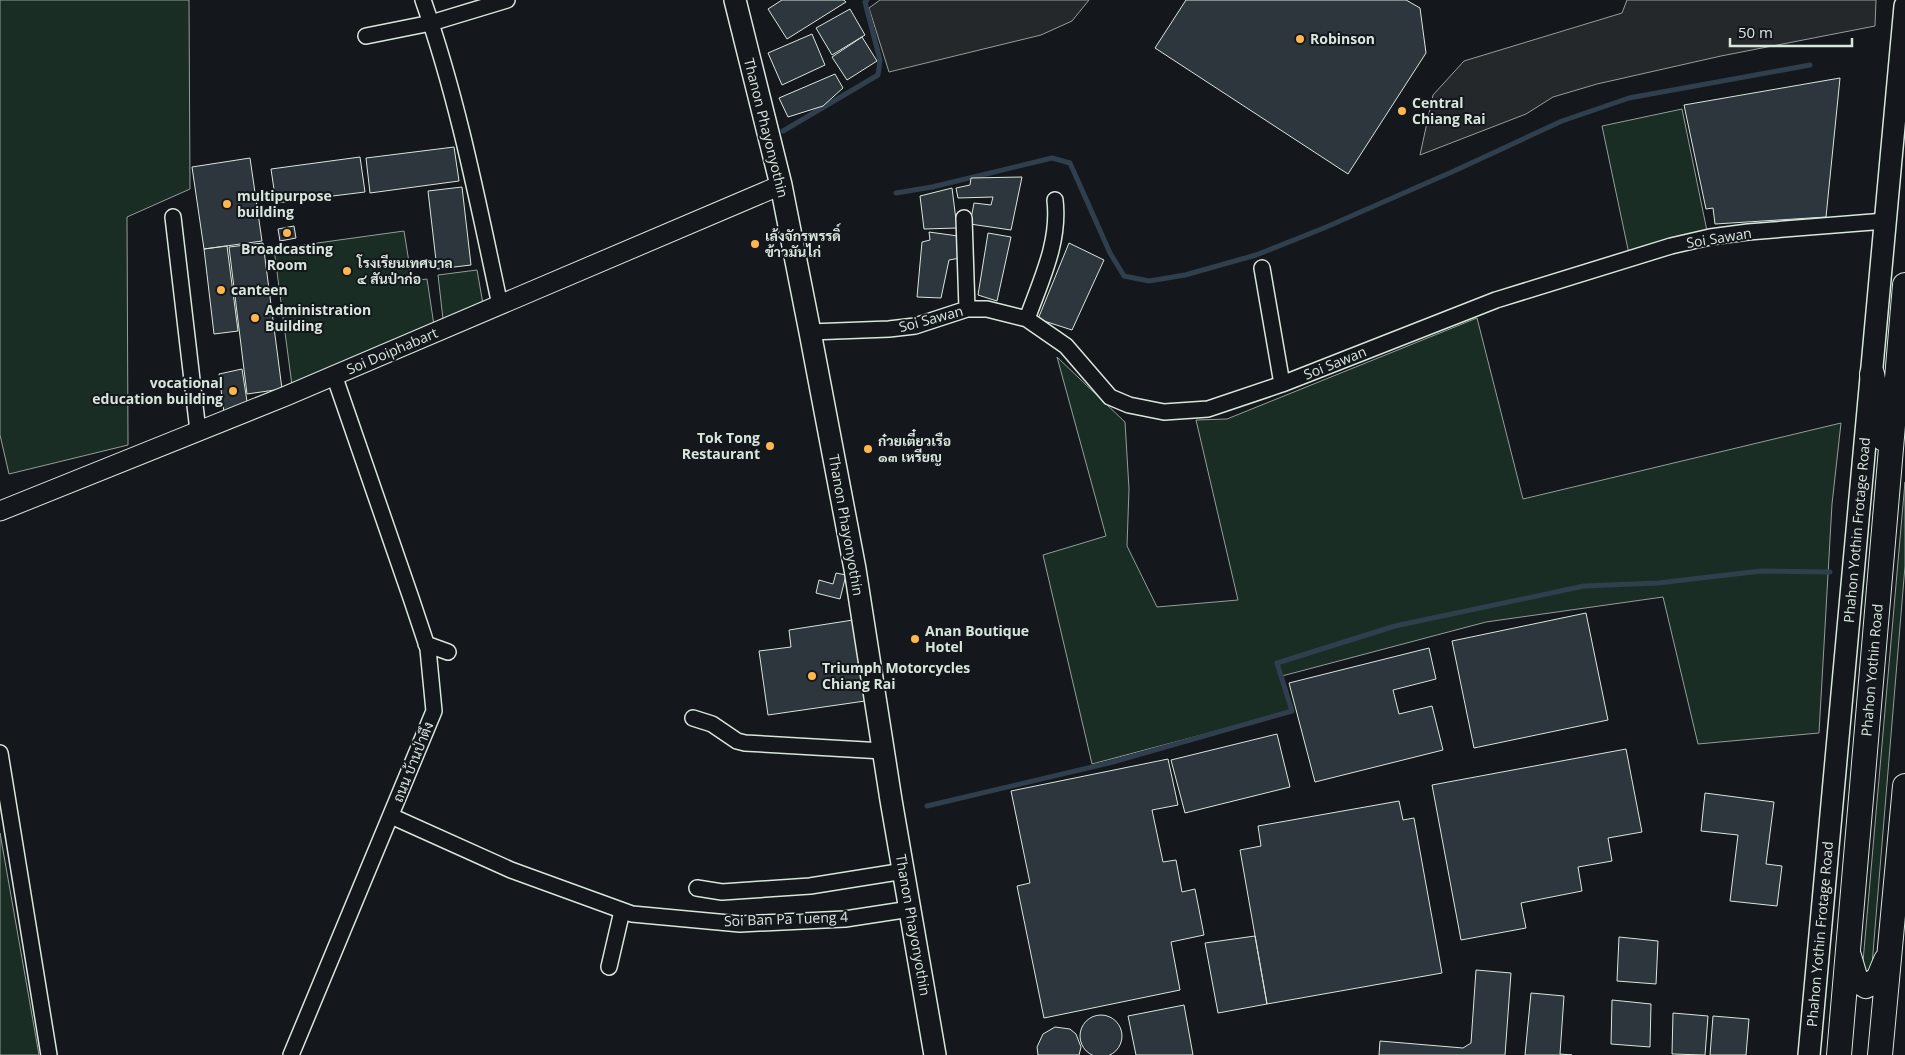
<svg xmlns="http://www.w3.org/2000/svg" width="1905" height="1055" viewBox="0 0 1905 1055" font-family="'Open Sans',Sarabun,sans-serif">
  <rect width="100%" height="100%" fill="#14181c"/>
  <path fill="#1a2d24" stroke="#939e99" d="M0 0H189L190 189 127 217 128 445 9 474 0 435Z
    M1682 109 1707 231 1629 254 1602 126Z
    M404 231 412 281 427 279 435 332 293 393 274 249Z
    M477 270 483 304 443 319 438 275Z
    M1477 318 1523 499 1841 423 1832 504 1819 733 1698 744 1663 597 1486 622 1282 676 1292 711 1092 764 1043 555 1106 536 1057 357 1125 422 1129 489 1127 546 1157 607 1238 600 1196 420 1227 419Z
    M1905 482V566L1871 977 1862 973Z
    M0 833 39 1055H0Z"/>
  <path fill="#24282b" stroke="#939e99" d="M880 0H1089L1072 21 1041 35 889 72 869 8Z
    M1627 0H1876L1875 26 1721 56 1597 84 1553 97 1526 114 1420 155 1433 95 1464 61 1622 13Z"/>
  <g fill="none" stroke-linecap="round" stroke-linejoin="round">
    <path stroke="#2f3f4d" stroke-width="5" d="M783 131 878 75 880 60 865 2 867 0
      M896 193 932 187 1052 158 1070 163 1110 253 1124 276 1149 281 1185 275 1256 255 1324 228 1454 171 1562 121 1629 98 1810 65
      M927 806 1113 762 1292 711 1277 663 1395 626 1584 586 1658 583 1761 571 1830 572"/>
  </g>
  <path fill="#2c363c" stroke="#d8e6dc" d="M782 0H844L846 2 787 39 768 9Z
    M1186 0H1406L1420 8 1426 53 1348 174 1155 48Z
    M850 9 865 35 832 55 816 28Z
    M812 34 825 65 782 85 768 53Z
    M862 37 877 61 847 80 832 57Z
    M835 74 843 88 823 106 788 117 779 98Z
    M1840 78 1826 217 1715 224 1713 208 1706 209 1684 105Z
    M454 147 459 181 370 193 366 158Z
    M360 157 365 192 276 203 271 169Z
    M250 158 262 241 204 249 192 167Z
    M1022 177 1011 230 970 224 974 203 991 205 993 197 958 198 956 188 970 185 971 178Z
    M462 187 471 265 437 269 428 191Z
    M952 188 957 228 924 229 920 196Z
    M294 226 296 238 280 241 278 229Z
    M929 232 958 236 960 258 949 260 941 298 917 297 922 242 930 240Z
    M988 233 1011 237 997 301 978 295Z
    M263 243 282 389 247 394 229 247Z
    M1069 243 1104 260 1072 330 1038 319Z
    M227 246 238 331 214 334 204 249Z
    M242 369 248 408 224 413 219 374Z
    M836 573 846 575 840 599 816 593 819 580 833 584Z
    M1586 613 1608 720 1474 748 1452 641Z
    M853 620 865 701 768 715 759 651 791 647 789 630Z
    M1429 648 1436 679 1393 690 1399 714 1432 706 1443 750 1315 782 1289 683Z
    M1277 734 1290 787 1185 813 1171 760Z
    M1626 749 1642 832 1608 838 1612 861 1578 867 1582 891 1521 903 1526 928 1461 940 1432 785Z
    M1168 759 1178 805 1152 810 1163 862 1176 860 1182 892 1195 889 1204 935 1171 942 1180 990 1044 1018 1017 886 1030 883 1011 791Z
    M1705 793 1774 802 1766 864 1782 866 1777 906 1730 901 1738 835 1701 831Z
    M1399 801 1403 820 1414 818 1442 973 1267 1004 1240 850 1261 846 1258 826Z
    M1255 936 1267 1004 1218 1013 1205 943Z
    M1619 937 1658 941 1656 984 1617 981Z
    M1476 970 1511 973 1505 1055H1379L1380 1041 1463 1048 1471 1043Z
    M1531 993 1564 996 1560 1054 1572 1055H1525Z
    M1612 1000 1651 1004 1650 1047 1611 1044Z
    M1184 1005 1193 1055H1136L1128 1016Z
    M1673 1013 1708 1016 1705 1055 1672 1054Z
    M1080 1036a21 21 0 1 1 42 0a21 21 0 1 1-42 0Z
    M1713 1016 1749 1019 1746 1055H1710Z
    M1055 1027 1070 1029 1076 1034 1081 1047 1079 1055H1038L1037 1047 1043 1034Z"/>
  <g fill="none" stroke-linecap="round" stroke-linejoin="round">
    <defs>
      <path id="minor" d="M423 0C458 99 478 203 500 305
        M366 36 431 23 507 0
        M173 217 198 431
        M964 218 967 309
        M1262 268 1282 384
        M1027 319C1041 280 1060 242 1055 200
        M810 332 889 329 915 326 967 309H987L1027 319 1066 346 1110 397 1129 405 1164 412 1208 409 1282 384 1496 300 1671 246 1710 237 1748 232 1885 221
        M426 644 448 652
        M693 718 712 724 737 741 745 743 883 751
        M0 753 49 1055
        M391 816 511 870 632 914 740 924 845 919 910 909
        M697 888 722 892 810 886 904 871
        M609 967 622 911
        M291 1055 434 711 428 649 411 598 334 375"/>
      <path id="tertiary" d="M0 511 286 396 781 185"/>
      <path id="secondary" d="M735 0 781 185 810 332 855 569 891 800 935 1055
        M1809 1055 1905 6"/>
      <path id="primary" d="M1872 374 1884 439
        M1849 956 1856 980 1866 986 1878 979 1886 960
        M1839 1055 1905 285
        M1880 1055 1905 786"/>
    </defs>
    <use href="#minor" stroke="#d8e6dc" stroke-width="18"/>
    <use href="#tertiary" stroke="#d8e6dc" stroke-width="21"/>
    <use href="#secondary" stroke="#d8e6dc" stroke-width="24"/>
    <use href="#primary" stroke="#d8e6dc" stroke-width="26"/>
    <use href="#minor" stroke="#14181c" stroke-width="15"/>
    <use href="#tertiary" stroke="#14181c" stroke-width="19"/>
    <use href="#secondary" stroke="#14181c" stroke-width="21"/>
    <use href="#primary" stroke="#14181c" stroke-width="24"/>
  </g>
  <g fill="#ffb74d" stroke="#14181c" stroke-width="2">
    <circle cx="1300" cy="39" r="5"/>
    <circle cx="1402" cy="111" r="5"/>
    <circle cx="227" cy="204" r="5"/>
    <circle cx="287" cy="233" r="5"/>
    <circle cx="755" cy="244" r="5"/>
    <circle cx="347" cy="271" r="5"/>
    <circle cx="221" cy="290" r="5"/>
    <circle cx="255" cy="318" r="5"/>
    <circle cx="233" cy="391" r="5"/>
    <circle cx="770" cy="446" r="5"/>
    <circle cx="868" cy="449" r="5"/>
    <circle cx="915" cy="639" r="5"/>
    <circle cx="812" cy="676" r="5"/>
  </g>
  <g text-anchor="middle" stroke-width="4" stroke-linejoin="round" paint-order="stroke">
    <g font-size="14" font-weight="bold" fill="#d8e6dc" stroke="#14181c" text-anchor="start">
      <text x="1310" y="44">Robinson</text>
      <text x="1412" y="108">Central<tspan x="1412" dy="16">Chiang Rai</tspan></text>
      <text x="237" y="201">multipurpose<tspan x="237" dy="16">building</tspan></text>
      <text x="765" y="241">เล้งจักรพรรดิ์<tspan x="765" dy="16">ข้าวมันไก่</tspan></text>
      <text x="287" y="254" text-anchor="middle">Broadcasting<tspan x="287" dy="16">Room</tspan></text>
      <text x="357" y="268">โรงเรียนเทศบาล<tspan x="357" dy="16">๔ สันป่าก่อ</tspan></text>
      <text x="231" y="295">canteen</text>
      <text x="265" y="315">Administration<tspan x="265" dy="16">Building</tspan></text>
      <text x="223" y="388" text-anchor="end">vocational<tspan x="223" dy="16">education building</tspan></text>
      <text x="760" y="443" text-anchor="end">Tok Tong<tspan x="760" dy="16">Restaurant</tspan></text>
      <text x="878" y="446">ก๋วยเตี๋ยวเรือ<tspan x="878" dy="16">๑๓ เหรียญ</tspan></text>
      <text x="925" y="636">Anan Boutique<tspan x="925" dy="16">Hotel</tspan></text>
      <text x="822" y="673">Triumph Motorcycles<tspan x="822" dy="16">Chiang Rai</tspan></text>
    </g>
    <g font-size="14" fill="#d8e6dc" stroke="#14181c">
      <text transform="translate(766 128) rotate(76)" y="5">Thanon Phayonyothin</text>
      <text transform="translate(1719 238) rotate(-9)" y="5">Soi Sawan</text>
      <text transform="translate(931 319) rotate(-15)" y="5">Soi Sawan</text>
      <text transform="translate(392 351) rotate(-23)" y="5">Soi Doiphabart</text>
      <text transform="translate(1335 363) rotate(-22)" y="5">Soi Sawan</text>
      <text transform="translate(846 525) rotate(80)" y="5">Thanon Phayonyothin</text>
      <text transform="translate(1857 530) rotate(-85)" y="5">Phahon Yothin Frotage Road</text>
      <text transform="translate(1872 670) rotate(-85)" y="5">Phahon Yothin Road</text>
      <text transform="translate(413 762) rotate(-68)" y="5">ถนน บ้านป่าตึง</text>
      <text transform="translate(786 919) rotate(-2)" y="5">Soi Ban Pa Tueng 4</text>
      <text transform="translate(913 925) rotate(80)" y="5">Thanon Phayonyothin</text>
      <text transform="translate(1820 934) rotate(-85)" y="5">Phahon Yothin Frotage Road</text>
    </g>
  </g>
  <path d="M1730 38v8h122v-8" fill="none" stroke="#d8e6dc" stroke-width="2.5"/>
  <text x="1738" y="38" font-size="15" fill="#d8e6dc" stroke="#14181c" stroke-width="4" paint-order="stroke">50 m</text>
</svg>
